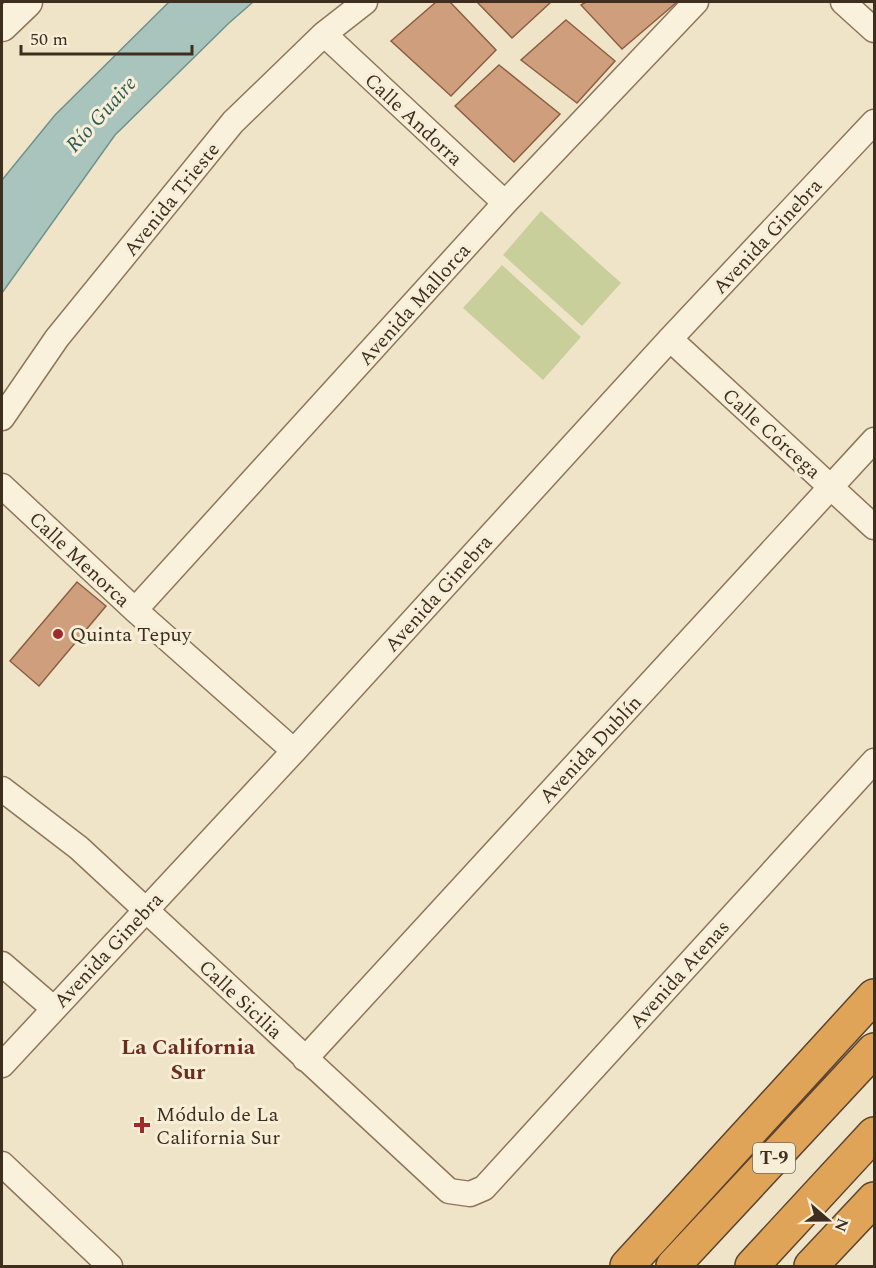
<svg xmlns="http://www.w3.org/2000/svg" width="876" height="1268" viewBox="0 0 876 1268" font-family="Spectral,serif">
  <rect width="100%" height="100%" fill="#f0e4c8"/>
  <path fill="#c9cf9b" d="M541 211 621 283 582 326 503 255Z
    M502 265 581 337 543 380 463 308Z"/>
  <path fill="#a9c4bc" stroke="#6f938a" stroke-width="1.5" d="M169 2H253L229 23 115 135 2 293V180L55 115Z"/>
  <path fill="#cf9f7d" stroke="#8d5f41" stroke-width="1.5" d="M436 2H450L496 50 451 96 391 41Z
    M477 2H551L512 38Z
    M586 2H677L622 49 581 5Z
    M566 20 615 61 577 103 521 60Z
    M499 65 560 114 514 162 455 106Z
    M77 582 106 606 39 686 10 661Z"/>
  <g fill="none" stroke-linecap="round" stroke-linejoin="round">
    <defs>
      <path id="minor" d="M843 2 874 30
        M324 34 505 203
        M670 339 874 527
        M2 418 57 338 233 122 324 34 365 2
        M2 486 135 610 294 751
        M135 610 505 203 696 2
        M2 789 79 848 449 1191 470 1194 484 1188 874 761
        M2 964 53 1008
        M305 1059 874 440
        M2 1065 294 751 670 339 874 122
        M2 1164 110 1266"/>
      <path id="tertiary" d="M2 26 27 2"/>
      <path id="motorway" d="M627 1266 874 996
        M673 1266 874 1050
        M752 1266 874 1134
        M811 1266 874 1199"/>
    </defs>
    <use href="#minor" stroke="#8d765c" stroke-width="27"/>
    <use href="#tertiary" stroke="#8d765c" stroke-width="33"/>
    <use href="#motorway" stroke="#5b4430" stroke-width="36"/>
    <use href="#minor" stroke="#faf1dc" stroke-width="24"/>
    <use href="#tertiary" stroke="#faf1dc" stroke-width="30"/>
    <use href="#motorway" stroke="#e0a458" stroke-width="33"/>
  </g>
  <g fill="#9e2a2b" stroke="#f7eed8" stroke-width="2">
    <circle cx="58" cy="634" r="6"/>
    <path d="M139 1116h6v6h6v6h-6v6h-6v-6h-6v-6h6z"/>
  </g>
  <g text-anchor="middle" stroke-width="6" stroke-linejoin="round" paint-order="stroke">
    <rect fill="#f7eed8" stroke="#756857" stroke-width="1.5" x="753" y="1143" width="42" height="30" rx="4.5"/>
    <g font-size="18" font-weight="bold" fill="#3d2e20">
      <text x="774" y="1164">T-9</text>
    </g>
    <g font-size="20" fill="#3d2e20" stroke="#f7eed8">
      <text transform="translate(414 119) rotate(43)" y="7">Calle Andorra</text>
      <text transform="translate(171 199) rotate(-51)" y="7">Avenida Trieste</text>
      <text transform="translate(767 236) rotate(-47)" y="7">Avenida Ginebra</text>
      <text transform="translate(414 304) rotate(-48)" y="7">Avenida Mallorca</text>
      <text transform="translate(772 433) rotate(42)" y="7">Calle Córcega</text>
      <text transform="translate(80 559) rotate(43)" y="7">Calle Menorca</text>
      <text transform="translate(438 593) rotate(-48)" y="7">Avenida Ginebra</text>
      <text transform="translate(590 749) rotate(-47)" y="7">Avenida Dublín</text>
      <text transform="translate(108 950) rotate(-47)" y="7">Avenida Ginebra</text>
      <text transform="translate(679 974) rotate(-48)" y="7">Avenida Atenas</text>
      <text transform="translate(241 999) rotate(43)" y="7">Calle Sicilia</text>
    </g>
    <g font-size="20" fill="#3d2e20" stroke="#f7eed8" text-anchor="start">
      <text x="70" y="641">Quinta Tepuy</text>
      <text x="156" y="1121">Módulo de La<tspan x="156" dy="23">California Sur</tspan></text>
    </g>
    <g font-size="21" font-style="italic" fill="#2f5d5a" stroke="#f7eed8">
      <text transform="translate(101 114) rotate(-48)" y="7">Río Guaire</text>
    </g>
    <g font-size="22" font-weight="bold" fill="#6b2e1e" stroke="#f7eed8">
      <text x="188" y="1054">La California<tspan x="188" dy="25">Sur</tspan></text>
    </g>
  </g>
  <rect width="876" height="1268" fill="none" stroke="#3d2e20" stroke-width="6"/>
  <g transform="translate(828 1220) rotate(110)" stroke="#f7eed8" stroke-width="4.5" paint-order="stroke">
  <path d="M0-4.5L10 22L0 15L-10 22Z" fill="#3d2e20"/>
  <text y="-9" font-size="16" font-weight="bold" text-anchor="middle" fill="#3d2e20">N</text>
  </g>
  <path d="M21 45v9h171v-9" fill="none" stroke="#3d2e20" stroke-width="3"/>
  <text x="30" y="45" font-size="18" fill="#3d2e20" stroke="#f7eed8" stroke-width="4.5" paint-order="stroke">50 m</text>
</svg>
